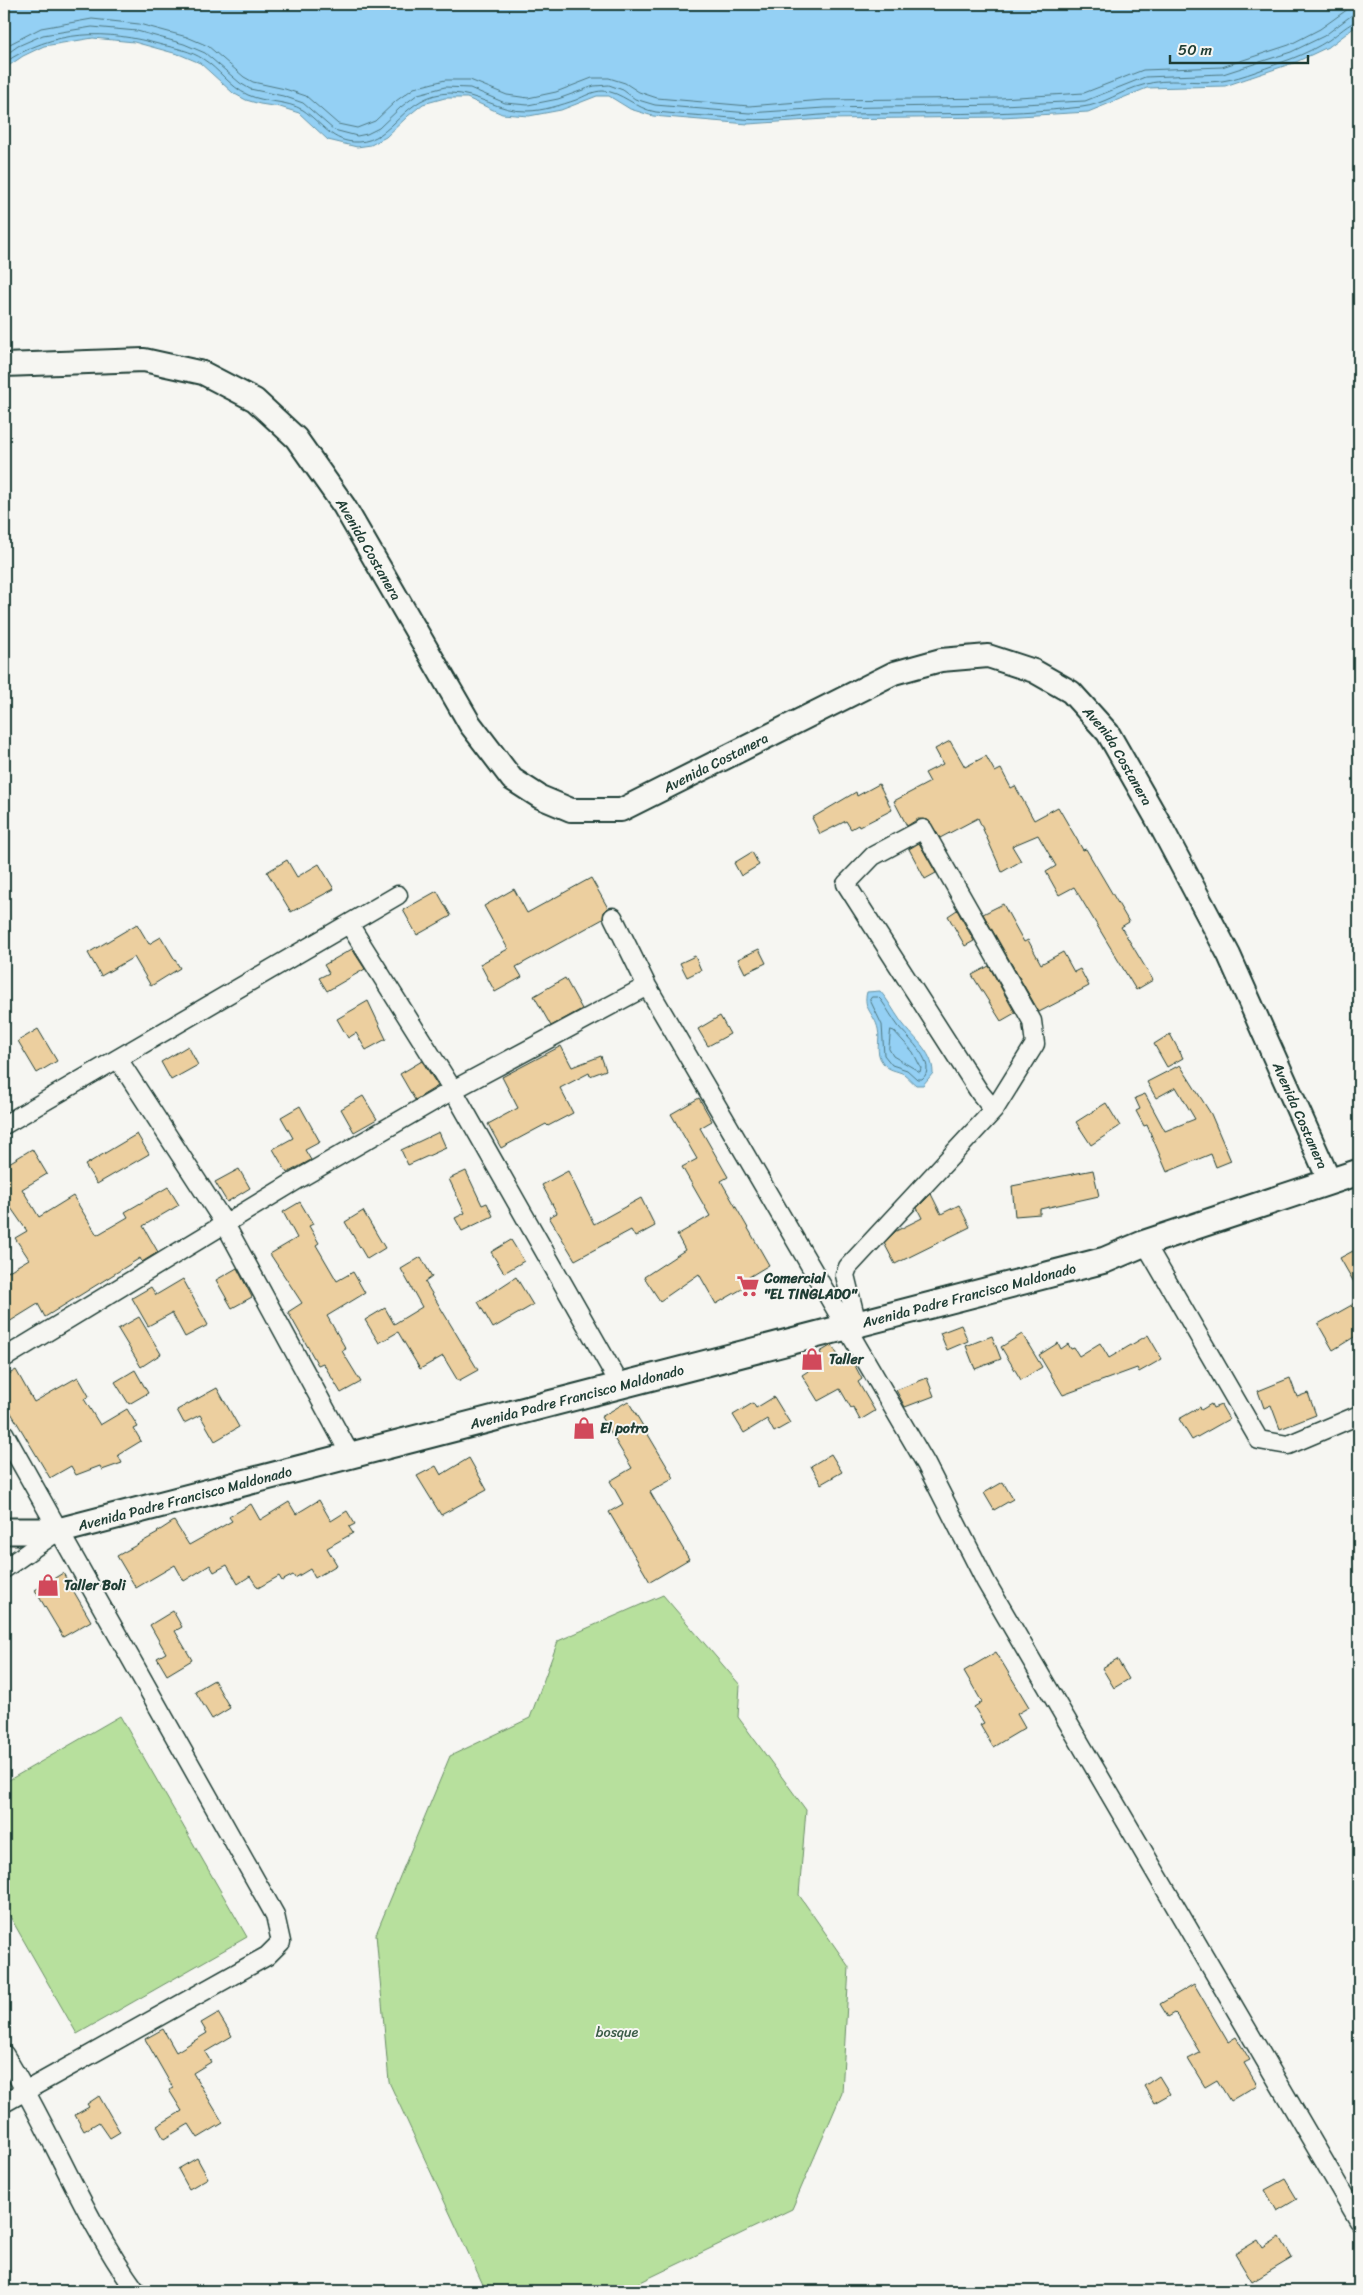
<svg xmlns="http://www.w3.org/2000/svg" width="1363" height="2295" viewBox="0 0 1363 2295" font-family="Sriracha,sans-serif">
  <rect width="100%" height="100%" fill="#f6f6f2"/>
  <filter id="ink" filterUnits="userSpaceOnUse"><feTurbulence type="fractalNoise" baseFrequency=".02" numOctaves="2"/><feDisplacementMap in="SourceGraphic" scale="10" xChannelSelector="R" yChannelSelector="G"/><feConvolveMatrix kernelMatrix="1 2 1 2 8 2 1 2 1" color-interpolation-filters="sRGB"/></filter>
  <g filter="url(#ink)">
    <path fill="#b7e09d" stroke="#6b8e68" d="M663 1595 740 1685 738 1717 806 1810 799 1895 849 1967 842 2093 792 2209 624 2290 486 2291 389 2082 376 1934 450 1756 530 1718 558 1641Z
      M120 1716 247 1937 77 2034 4 1906V1783Z"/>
    <path fill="#94d0f4" stroke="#6595a7" d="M4 4H1359V24L1330 46 1296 62 1225 86 1147 88 1088 112 1002 117 825 119 748 124 653 116 630 109 609 96H597L561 110 529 116 502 114 467 98H445L423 104 408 116 386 137 371 145 357 147 328 140 299 113 280 107 260 104 246 100 233 93 200 63 181 55 134 42 93 38 44 46 23 56 4 69Z
      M880 991C888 1000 893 1010 900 1020 912 1037 933 1051 933 1073L923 1085H916C912 1082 908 1077 904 1074 896 1070 889 1071 883 1063 874 1051 881 1042 878 1029 875 1014 862 1009 867 992Z"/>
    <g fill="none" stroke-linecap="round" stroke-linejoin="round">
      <path stroke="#4e7881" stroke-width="1" d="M4 47 41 28 92 19 139 24 187 37 208 46 244 77 253 82 285 89 306 96 338 124 357 128 375 121 396 101 414 88 445 80H470L507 95 528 98 556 92 592 78H609L625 83 639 92 657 98 749 106 824 100 1001 98 1084 93 1143 70 1222 67 1289 45 1320 29 1348 9 1359 6
        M4 56 18 46 43 35 92 27 137 31 184 44 205 53 240 83 250 89 283 96 303 103 334 130 357 136 367 134 379 128 401 107 418 94 445 87 470 88 505 103 528 105 558 99 594 86 609 85 623 90 635 99 655 105 749 113 824 108 1002 105 1085 101 1145 77 1223 74 1291 52 1324 36 1352 15 1359 14
        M4 63C54 29 105 29 162 45 176 48 191 51 203 59 219 69 230 87 248 95 266 103 286 100 303 110 322 123 332 143 358 142 394 141 403 94 450 93 478 93 499 112 527 111 543 111 561 105 576 100 585 96 593 91 603 91 621 91 636 109 656 112 684 115 714 116 742 119 775 122 810 114 843 114 923 113 1003 116 1082 107 1103 105 1122 90 1143 85 1167 77 1196 84 1222 81 1243 78 1270 66 1291 59 1304 54 1318 47 1329 40 1339 33 1348 24 1359 20
        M872 997H878L881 1000C887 1008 892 1018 899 1027 908 1038 939 1065 922 1079H917L907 1070 892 1065 884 1055 882 1025 870 1000Z
        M891 1030 894 1031 913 1052 921 1068 920 1072 893 1056 889 1049Z"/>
    </g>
    <path fill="#eccf9f" stroke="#1f3d34" d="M950 741 965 767 986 756 995 772 1001 769 1011 788 1015 786 1034 820 1058 807 1083 850 1086 849 1129 922 1121 927 1153 980 1136 990 1074 887 1059 895 1046 872 1056 866 1038 835 1012 846 1021 861 1002 872 978 818 940 838 928 820 918 819 907 826 894 801 930 782 925 773 943 764 935 749Z
      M879 784 892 810 859 827 858 825 851 829 846 821 820 834 812 818 856 792 857 796Z
      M919 843 936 873 925 879 909 849Z
      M752 852 759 865 741 876 734 863Z
      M287 860 297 877 319 864 334 889 291 912 267 872Z
      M591 878 608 908 604 912 603 919 516 967 522 977 495 992 480 964 508 949 484 906 514 889 527 913Z
      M437 891 451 916 417 935 403 910Z
      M1003 904 1024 942 1028 940 1041 964 1063 952 1074 972 1080 969 1089 986 1039 1012 983 914Z
      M957 910 974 941 965 946 948 916Z
      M137 924 149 944 161 937 180 968 151 986 134 957 101 976 88 953Z
      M352 949 365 969 327 991 319 978 329 973 324 965Z
      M759 949 766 963 745 973 738 959Z
      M695 956 701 970 687 977 680 963Z
      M989 966 1015 1013 1001 1021 972 975Z
      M565 978 582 1009 551 1026 534 996Z
      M368 1001 386 1039 366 1050 356 1033 348 1038 337 1019Z
      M720 1016 730 1034 708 1046 698 1029Z
      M38 1029 57 1061 37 1073 18 1041Z
      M1170 1034 1183 1058 1167 1067 1154 1044Z
      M188 1046 198 1065 171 1080 161 1062Z
      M561 1046 572 1067 601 1056 606 1070 590 1076 589 1073 560 1088 573 1113 548 1126 546 1124 501 1148 488 1124 518 1108 502 1077Z
      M422 1061 438 1086 415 1100 400 1074Z
      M1180 1065 1211 1114 1231 1161 1216 1167 1211 1154 1167 1172 1147 1125 1144 1126 1136 1111 1140 1109 1135 1098 1145 1094 1165 1131 1195 1119 1176 1087 1156 1098 1147 1082Z
      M363 1096 377 1119 354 1132 341 1109Z
      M699 1098 712 1121 700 1128 728 1177 721 1181 769 1265 744 1280 747 1286 716 1304 699 1274 660 1301 644 1277 685 1250 677 1235 710 1216 682 1167 697 1159 671 1114Z
      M1106 1103 1120 1126 1091 1145 1076 1122Z
      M300 1106 320 1142 305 1150 311 1160 287 1173 273 1149 293 1138 281 1117Z
      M439 1132 446 1148 408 1165 401 1150Z
      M137 1134 149 1154 97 1184 85 1165Z
      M32 1149 47 1174 22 1189 39 1217 73 1196 97 1235 128 1217 125 1212 168 1187 179 1205 143 1226 158 1252 142 1262 140 1258 45 1317 38 1304 4 1325V1274L29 1259 15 1238 27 1231 11 1208 4 1212V1166Z
      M239 1169 250 1188 227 1202 215 1182Z
      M1093 1170 1099 1196 1040 1209V1214L1015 1216 1012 1186Z
      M466 1171 482 1205 487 1203 493 1216 462 1231 455 1218 465 1213 449 1179Z
      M568 1171 594 1224 641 1198 655 1226 635 1237 631 1230 575 1260 549 1217 557 1213 542 1185Z
      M931 1194 941 1214 959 1205 970 1227 895 1264 884 1243 896 1231 922 1218 917 1208Z
      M300 1202 313 1224 309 1226 319 1243 316 1245 337 1281 353 1272 365 1293 327 1316 346 1349 342 1351 361 1382 341 1393 323 1363 318 1365 288 1312 302 1303 270 1254 297 1238 283 1212Z
      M363 1211 385 1248 367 1259 345 1222Z
      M511 1240 524 1261 504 1273 491 1252Z
      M1353 1251 1359 1262V1291L1340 1258Z
      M421 1257 432 1277 425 1282 478 1370 458 1381 443 1356 420 1369 398 1332 379 1343 365 1320 385 1308 394 1324 422 1307 401 1269Z
      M237 1268 252 1297 232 1308 216 1280Z
      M516 1277 533 1305 493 1328 478 1302Z
      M183 1279 208 1325 185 1337 172 1313 148 1326 132 1298 151 1287 156 1295Z
      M1359 1301V1334L1333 1350 1318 1324Z
      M139 1317 161 1354 141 1367 118 1329Z
      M961 1325 968 1341 947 1350 940 1333Z
      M1022 1334 1042 1367 1021 1380 1001 1347Z
      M1148 1335 1162 1359 1139 1372 1137 1368 1063 1395 1039 1355 1058 1343 1061 1349 1068 1344 1071 1349 1074 1348 1079 1356 1100 1343 1109 1358Z
      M992 1336 1001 1359 975 1369 966 1346Z
      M832 1345 840 1359 846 1355 850 1361 852 1360 862 1379 858 1382 875 1411 860 1420 853 1407 851 1408 840 1389 818 1401 802 1375 816 1366 814 1363 823 1358 820 1352Z
      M16 1370 34 1402 78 1377 89 1396 84 1399 100 1425 127 1409 138 1427 134 1429 141 1441 118 1455 122 1463 102 1470 100 1466 76 1475 71 1466 50 1478 4 1401V1377Z
      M135 1370 148 1393 129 1404 115 1382Z
      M927 1378 934 1396 905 1407 896 1390Z
      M1290 1378 1297 1397 1308 1393 1316 1415 1280 1429 1271 1405 1264 1408 1258 1391Z
      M217 1388 239 1427 215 1441 200 1415 184 1423 177 1410Z
      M774 1397 790 1423 774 1432 767 1419 744 1433 733 1415 753 1403 756 1408Z
      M628 1401 674 1478 650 1492 689 1559 650 1582 609 1512 623 1504 610 1481 632 1468 601 1417Z
      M1211 1404 1213 1408 1221 1405 1229 1419 1192 1440 1179 1419 1200 1407 1201 1410Z
      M831 1454 842 1472 821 1484 811 1466Z
      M469 1458 487 1490 441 1515 417 1476 436 1466 441 1475Z
      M1003 1482 1013 1499 994 1510 984 1493Z
      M319 1500 331 1521 347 1511 355 1524 349 1527 353 1533 327 1548 337 1565 315 1578 310 1569 295 1578 293 1575 282 1581 279 1576 258 1588 250 1576 238 1584 227 1565 214 1572 210 1565 184 1581 175 1565 136 1588 117 1556 158 1533 157 1532 174 1521 189 1545 232 1521 229 1517 251 1504 260 1520 289 1502 296 1514Z
      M63 1573 91 1621 63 1637 35 1590Z
      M173 1611 182 1627 175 1631 192 1660 167 1675 157 1658 166 1653 150 1625Z
      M996 1652 1029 1707 1017 1714 1025 1728 993 1747 980 1725 984 1723 974 1707 982 1702 964 1671Z
      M1117 1659 1129 1679 1114 1688 1102 1668Z
      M214 1680 230 1708 212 1719 195 1691Z
      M1194 1984 1228 2042 1236 2037 1250 2060 1244 2063 1257 2085 1230 2101 1217 2080 1205 2087 1188 2059 1200 2053 1178 2016 1175 2013 1168 2017 1160 2004Z
      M218 2013 232 2036 205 2052 211 2062 193 2073 223 2123 198 2138 189 2124 164 2139 157 2126 182 2111 169 2090 173 2088 145 2039 163 2029 176 2052 207 2033 201 2023Z
      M1159 2076 1170 2094 1154 2103 1144 2086Z
      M99 2096 120 2132 110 2138 99 2122 84 2131 75 2115 89 2107 87 2104Z
      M197 2158 208 2178 189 2189 178 2169Z
      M1285 2179 1297 2199 1277 2211 1265 2190Z
      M1280 2237 1292 2258 1252 2282 1235 2254 1258 2240 1263 2248Z"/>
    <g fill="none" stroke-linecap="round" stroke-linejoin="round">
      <defs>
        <path id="minor" d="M613 917 647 986 926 1464 986 1582 1359 2221
          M349 924 453 1090 614 1374
          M118 1059 225 1224 345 1445
          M4 1125 398 895
          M1145 1243 1259 1440 1288 1445 1359 1415
          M854 1312 845 1275 848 1267 994 1110 1035 1044 1032 1021 923 829 873 856 846 884 980 1093 994 1110
          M4 1358 297 1180 453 1090 647 986
          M4 1433 275 1915 281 1942 267 1956 4 2103
          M4 1569 58 1531
          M4 2054C52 2131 83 2218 136 2291"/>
        <g id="tertiary">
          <path id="s1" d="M4 365 144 360 203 373 255 400 296 438 344 506 470 724 512 779 540 797 571 810H621L894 673 941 660 988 656 1034 671 1071 692 1108 733 1157 819 1229 955 1330 1182"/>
        </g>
        <g id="secondary">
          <path id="s2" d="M4 1531H58L1105 1260 1145 1243 1359 1172"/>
        </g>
      </defs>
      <use href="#minor" stroke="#1f3d34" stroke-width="21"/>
      <use href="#tertiary" stroke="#1f3d34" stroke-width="26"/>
      <use href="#secondary" stroke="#1f3d34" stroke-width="29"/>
      <use href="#minor" stroke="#f6f6f2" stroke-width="18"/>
      <use href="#tertiary" stroke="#f6f6f2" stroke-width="22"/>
      <use href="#secondary" stroke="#f6f6f2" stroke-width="25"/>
    </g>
  </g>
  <defs>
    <symbol id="supermarket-bare" viewBox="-9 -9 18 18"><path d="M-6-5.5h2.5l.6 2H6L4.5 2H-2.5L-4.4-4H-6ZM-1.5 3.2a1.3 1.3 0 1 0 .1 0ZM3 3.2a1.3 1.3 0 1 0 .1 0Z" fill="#d1495b" stroke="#f6f6f2" stroke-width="2.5" paint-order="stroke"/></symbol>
    <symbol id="shop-bare" viewBox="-9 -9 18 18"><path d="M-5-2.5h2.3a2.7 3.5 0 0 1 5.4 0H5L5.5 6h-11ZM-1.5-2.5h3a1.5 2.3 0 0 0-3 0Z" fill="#d1495b" stroke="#f6f6f2" stroke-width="2.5" paint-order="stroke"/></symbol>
  </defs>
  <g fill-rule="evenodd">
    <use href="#supermarket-bare" x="732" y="1270" width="32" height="32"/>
    <use href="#shop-bare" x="796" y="1343" width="32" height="32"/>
    <use href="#shop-bare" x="568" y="1412" width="32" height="32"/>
    <use href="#shop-bare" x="32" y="1569" width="32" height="32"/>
  </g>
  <g text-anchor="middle" stroke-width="4" stroke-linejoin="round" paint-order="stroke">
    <g font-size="14" fill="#1f3d34" stroke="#f6f6f2">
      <text dy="5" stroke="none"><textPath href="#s1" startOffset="448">Avenida Costanera</textPath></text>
      <text dy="5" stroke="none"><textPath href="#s1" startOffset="1408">Avenida Costanera</textPath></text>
      <text dy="5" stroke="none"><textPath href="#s1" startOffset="942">Avenida Costanera</textPath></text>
      <text dy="5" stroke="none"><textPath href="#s1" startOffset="1812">Avenida Costanera</textPath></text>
      <text dy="5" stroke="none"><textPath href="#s2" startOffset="995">Avenida Padre Francisco Maldonado</textPath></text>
      <text dy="5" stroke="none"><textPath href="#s2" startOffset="590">Avenida Padre Francisco Maldonado</textPath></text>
      <text dy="5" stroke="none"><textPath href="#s2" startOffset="185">Avenida Padre Francisco Maldonado</textPath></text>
    </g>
    <g font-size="14" font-weight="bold" fill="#1f3d34" stroke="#f6f6f2" text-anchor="start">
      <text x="764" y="1283">Comercial<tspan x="764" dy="16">"EL TINGLADO"</tspan></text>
      <text x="829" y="1364">Taller</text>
      <text x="600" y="1433">El potro</text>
      <text x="64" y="1590">Taller Boli</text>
    </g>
    <g font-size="14" fill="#3d5e49" stroke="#f6f6f2">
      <text x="617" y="2037">bosque</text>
    </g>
  </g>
  <rect width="1363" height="2295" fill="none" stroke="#f6f6f2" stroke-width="20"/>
  <rect x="10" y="10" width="1343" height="2275" fill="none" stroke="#1f3d34" stroke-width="2" filter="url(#ink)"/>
  <path d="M1170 55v8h138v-8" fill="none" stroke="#1f3d34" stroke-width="2.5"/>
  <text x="1178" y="55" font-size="15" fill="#1f3d34" stroke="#f6f6f2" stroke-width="4" paint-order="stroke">50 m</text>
</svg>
